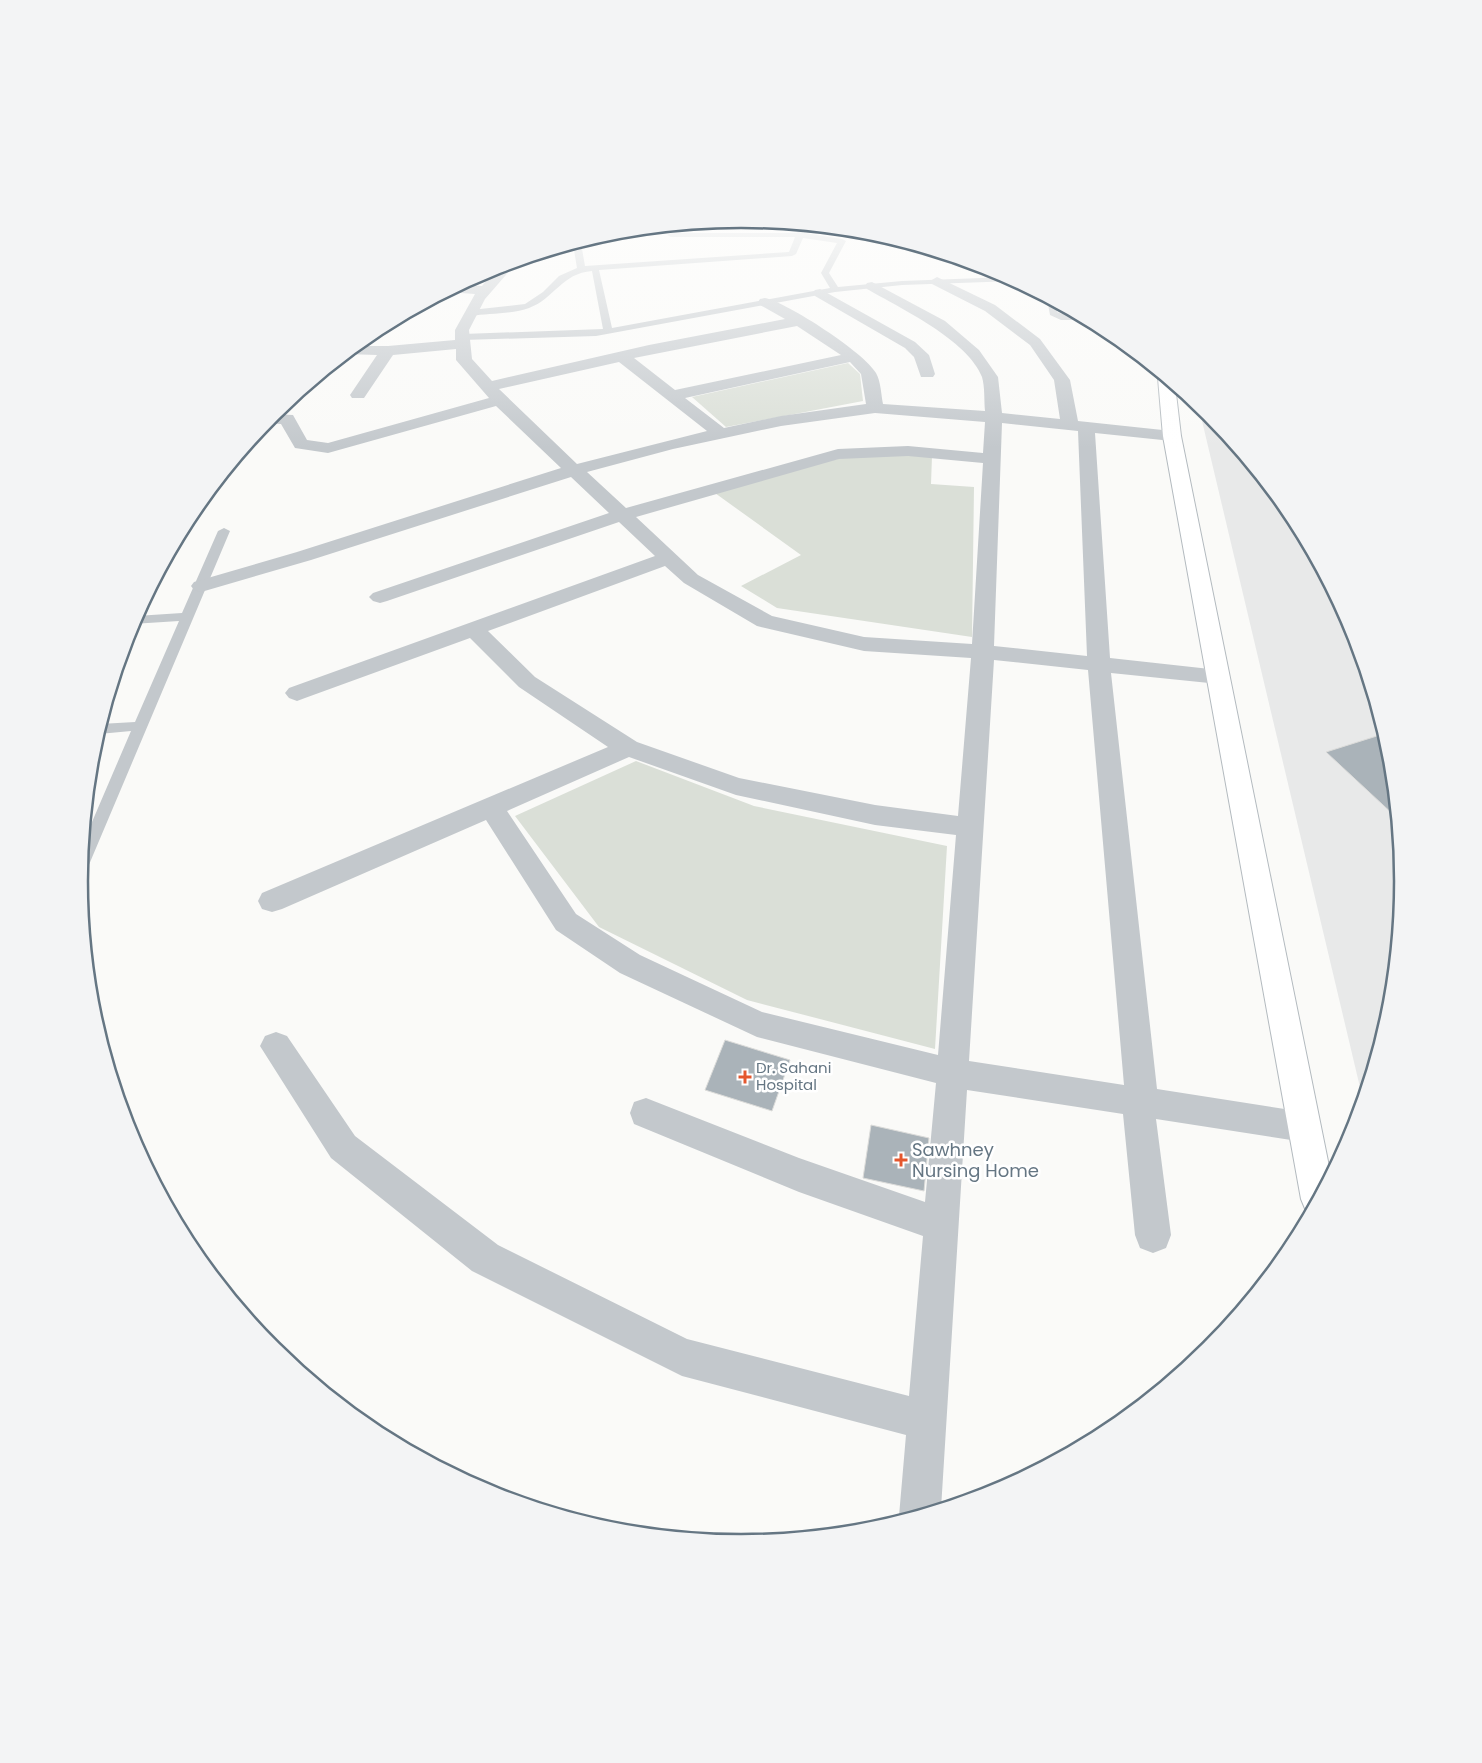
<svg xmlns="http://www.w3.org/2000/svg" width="1482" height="1763" viewBox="0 0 1482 1763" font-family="Poppins,sans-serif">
  <rect width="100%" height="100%" fill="#fafaf8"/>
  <path fill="#e8e9e9" d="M1198 404 1209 413 1292 514 1353 628 1391 753 1403 882 1390 1011 1363 1100Z"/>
  <path fill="#dadfd7" d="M848 363 860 374 863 401 726 427 692 397Z
    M869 452 932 456 931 484 974 487 972 637 777 608 741 586 801 555 708 488Z
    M636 761 754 806 947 846 935 1049 747 1000 599 927 515 816Z"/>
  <path fill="#aab3b9" stroke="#dcdcda" d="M1380 735 1387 741 1391 753 1397 818 1326 752Z
    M725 1040 790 1060 772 1111 705 1090Z
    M871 1125 929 1138 924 1191 863 1178Z"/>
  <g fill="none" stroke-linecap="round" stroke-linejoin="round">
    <defs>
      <path id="secondary" d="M1162 374 1175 385 1181 436 1331 1176 1311 1213 1306 1211 1301 1199 1163 436 1158 378Z"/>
    </defs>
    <use href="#secondary" stroke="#b3babf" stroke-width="2"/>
    <path fill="#c3c8cc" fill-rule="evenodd" d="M801 225 808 226 805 233 842 239 846 241 829 273 838 287 902 281 1008 277 1015 281 902 285 835 292 596 336 463 340 459 337 463 334 603 329 592 271C562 273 554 299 529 308 514 314 488 313 471 316L467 313 471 310 525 304 543 292 559 276 577 268 573 244 581 243 585 266 789 252 795 237H671L667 235 671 233H797ZM803 238 837 243 821 273 830 288 612 328 599 270 792 256 796 254Z
      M1047 298 1055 302 1057 312C1067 317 1078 314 1088 320H1061L1050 315Z
      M224 528 230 531 88 867 86 871 80 873 83 843 131 731 99 734 97 733 100 724 135 722 179 621 132 624 136 616 182 613 218 531Z"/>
    <path fill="#c3c8cc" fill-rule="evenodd" d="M511 263 512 268 485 299 469 330 472 359 492 381 649 345 785 319 760 305 758 302 760 299 765 298C788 303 865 353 876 373 881 382 881 394 883 404L985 411C984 401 985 387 982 377 968 340 900 308 867 289L865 286 867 283 872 282 945 321 979 350 998 377 1002 413 1060 419 1054 380 1030 345 985 311 932 284 930 281 937 277 995 305 1040 339 1070 380 1078 421 1172 431 1178 432 1181 436 1178 440 1172 441 1095 433 1110 658 1219 670 1227 672 1230 677 1227 682 1219 684 1111 673 1157 1089 1304 1112 1316 1116 1321 1127 1316 1138 1304 1142 1156 1119 1171 1235 1166 1248 1153 1253 1140 1248 1135 1235 1123 1114 967 1090 941 1509 901 1522 899 1516 906 1435 682 1376 472 1271 331 1158 260 1046 265 1036 276 1032 287 1036 355 1136 498 1245 687 1339 909 1396 923 1236 799 1192 634 1124 630 1113 634 1102 646 1098 799 1158 925 1202 936 1083 757 1037 620 973 556 930 486 820 282 909 272 912 262 909 258 901 262 893 608 747 519 687 470 638 305 698 297 701 289 698 285 693 289 688 655 556 619 522 387 601 380 603 373 601 369 597 373 593 609 513 571 477 311 560 208 590 201 592 194 590 191 586 194 582 297 552 561 468 496 406 328 453 295 448 281 424 265 423 272 414 293 415 307 440 328 443 489 398 456 360V349L393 355 364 398H352L350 395 377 355 345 354 355 346H388L455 340V330L475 294 447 292 459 285 482 286 498 266ZM797 326 841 355 675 390 634 358ZM619 362 707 431 577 464 499 389ZM850 362 861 374 866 404 781 416 724 428 685 398ZM875 413 985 422 983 453 908 446 838 449 626 508 587 472 673 449 781 426ZM1002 423 1078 431 1087 656 994 646ZM908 456 983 463 972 644 864 637 772 616 698 575 636 517 839 459ZM665 566 684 583 757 626 864 651 971 658 958 816 875 805 739 778 637 742 535 677 488 631ZM994 660 1088 670 1124 1085 969 1061ZM629 757 736 795 875 825 956 835 938 1055 762 1012 640 955 576 914 507 811Z
      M820 289 915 342 929 355 935 374 933 377H921L914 357 905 348 815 296 813 293 815 290Z"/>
    <use href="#secondary" fill="#fff" fill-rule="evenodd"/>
  </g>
  <linearGradient id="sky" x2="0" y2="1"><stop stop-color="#96bcdc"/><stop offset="0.45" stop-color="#fdfdfc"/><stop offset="1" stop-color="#fdfdfc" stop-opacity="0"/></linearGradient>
  <rect width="1482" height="448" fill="url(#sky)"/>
  <g fill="#e4572e" stroke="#fff" stroke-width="2">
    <path d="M742.5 1069.5h5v5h5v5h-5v5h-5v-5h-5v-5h5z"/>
    <path d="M898.5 1152.5h5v5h5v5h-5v5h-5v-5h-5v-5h5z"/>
  </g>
  <g text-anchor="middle" stroke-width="5" stroke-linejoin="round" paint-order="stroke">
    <g font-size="15" fill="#657683" stroke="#fff" text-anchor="start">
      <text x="756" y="1073">Dr. Sahani<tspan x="756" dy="17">Hospital</tspan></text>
    </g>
    <g font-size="18" fill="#657683" stroke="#fff" text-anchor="start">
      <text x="912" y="1156">Sawhney<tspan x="912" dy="21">Nursing Home</tspan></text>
    </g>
  </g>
  <path d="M0 0H1482V1763H0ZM88 881a653 653 0 1 1 1306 0a653 653 0 1 1-1306 0Z" fill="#f3f4f5" fill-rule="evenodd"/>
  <path fill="none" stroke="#657683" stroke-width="2.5" d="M88 881a653 653 0 1 1 1306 0a653 653 0 1 1-1306 0Z"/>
</svg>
